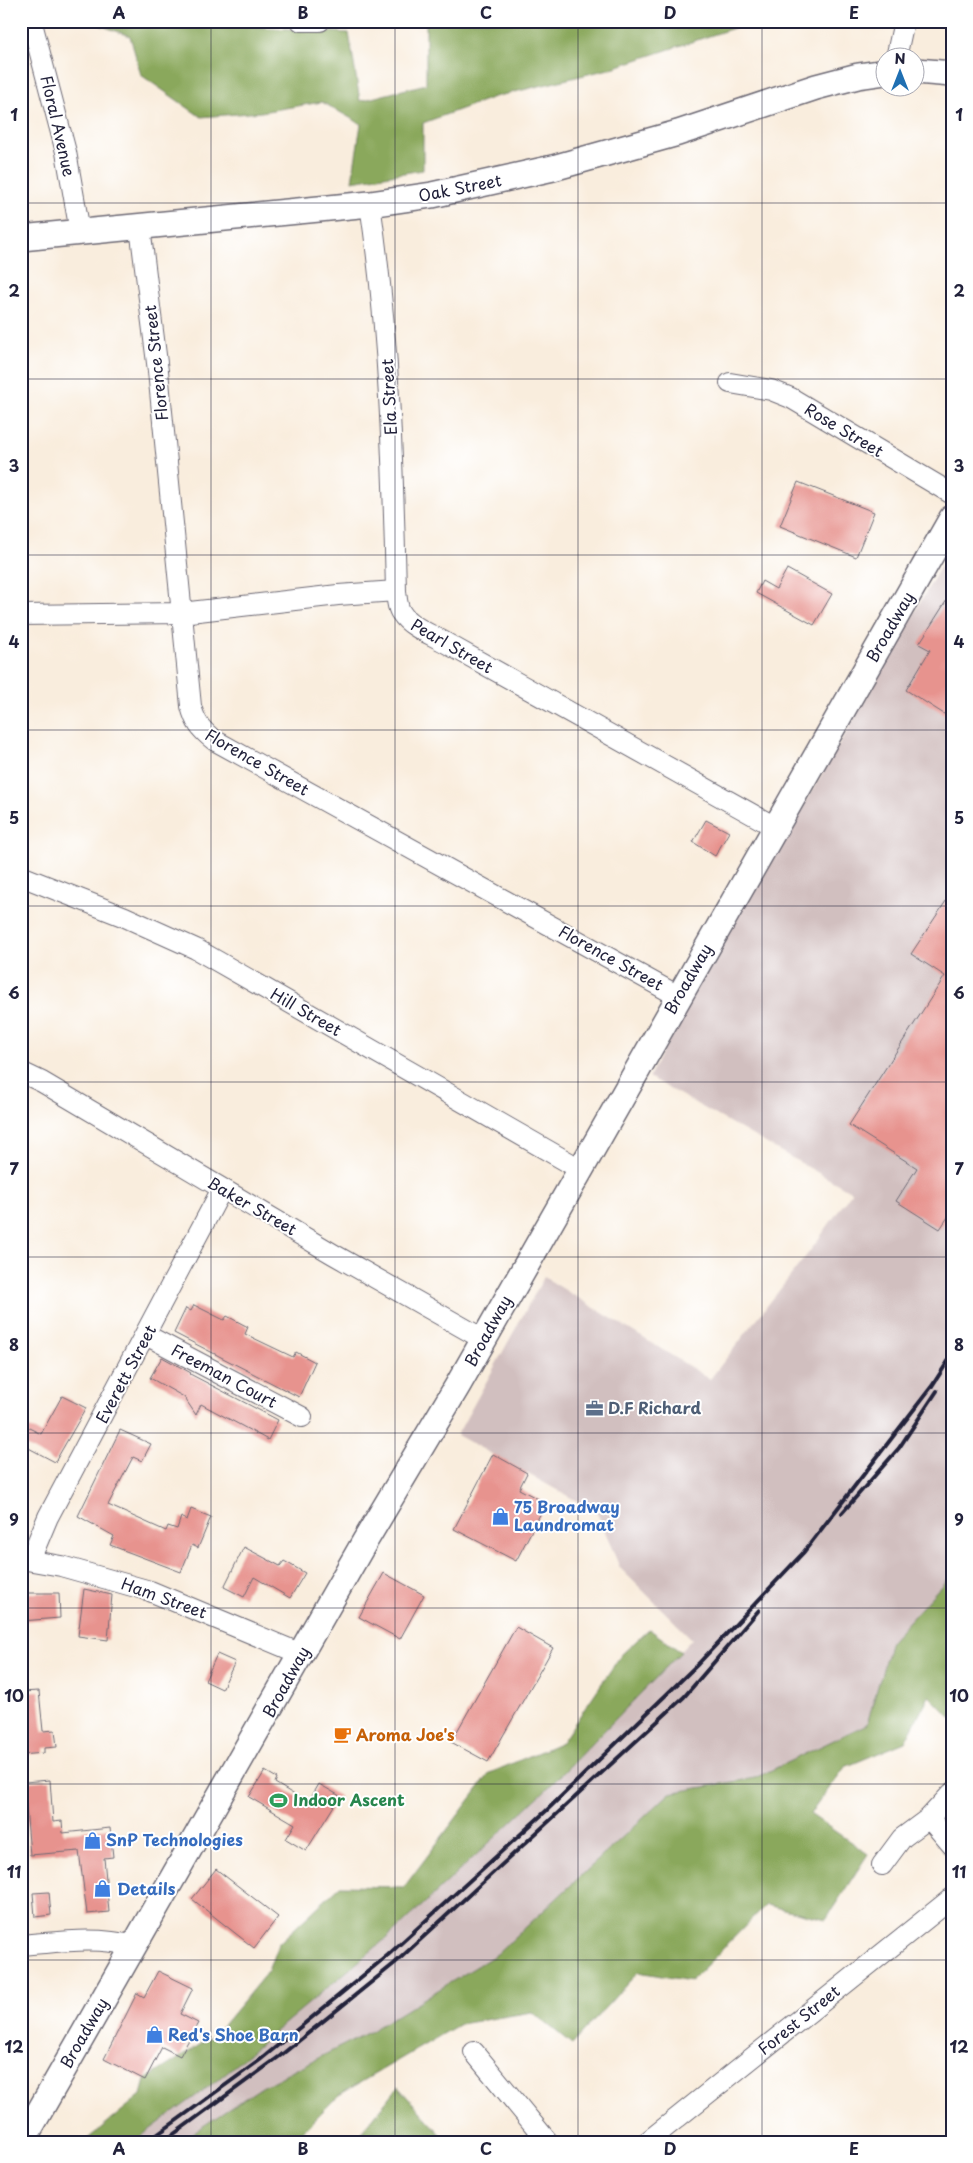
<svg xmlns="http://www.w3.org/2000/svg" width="973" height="2163" viewBox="0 0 973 2163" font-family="'Playpen Sans',sans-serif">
  <rect width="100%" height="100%" fill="#fff"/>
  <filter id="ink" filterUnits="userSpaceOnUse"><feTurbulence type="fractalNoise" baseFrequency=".02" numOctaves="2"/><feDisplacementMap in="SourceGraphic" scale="10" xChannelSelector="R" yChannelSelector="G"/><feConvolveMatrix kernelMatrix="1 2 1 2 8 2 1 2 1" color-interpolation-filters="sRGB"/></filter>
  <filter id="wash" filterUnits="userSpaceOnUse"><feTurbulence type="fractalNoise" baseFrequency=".0096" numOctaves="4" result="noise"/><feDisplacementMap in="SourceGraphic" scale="20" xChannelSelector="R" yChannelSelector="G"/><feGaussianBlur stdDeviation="1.12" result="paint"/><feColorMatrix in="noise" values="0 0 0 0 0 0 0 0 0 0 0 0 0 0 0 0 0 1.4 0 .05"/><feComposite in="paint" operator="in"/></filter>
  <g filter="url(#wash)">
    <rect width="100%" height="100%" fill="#f9eddd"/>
    <path fill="#d1bfbf" d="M952 546V1574L891 1641 867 1724 755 1778 670 1793 497 1954 371 2031 262 2087 179 2142H133L215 2082 395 1931 552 1784 692 1639 620 1568 597 1512 457 1435 544 1277 710 1379 810 1251 852 1192 649 1077 696 987 838 747Z"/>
    <path fill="#8aa85b" stroke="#56654b" d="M89 21H229L244 26 349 33 360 101 426 84V21H755L609 69 494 97 423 123V170L352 181 361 124 322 102 261 112 201 117 141 75 130 36Z
      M952 1574V1719L929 1696 905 1742 845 1767 810 1814 868 1854 826 1919 766 1905 691 1981 638 1972 572 2044 532 2012 460 2024 339 2095 292 2142H179L262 2087 371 2031 497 1954 670 1793 755 1778 867 1724 891 1641Z
      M649 1629 681 1652 552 1784 395 1931 215 2082 133 2142H84L141 2095 145 2080 215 2035 268 1971 278 1944 340 1886 404 1887 490 1773 562 1742 621 1655Z
      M398 2087 448 2142H354Z"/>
    <g id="blocks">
      <path fill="#e7938e" d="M798 482 874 512 856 557 780 526Z
        M787 569 832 594 814 625 756 593 762 581 776 589Z
        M952 592V719L906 690 930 650 919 644Z
        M706 820 729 832 715 856 693 842Z
        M952 892V1211L940 1229 896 1201 917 1168 849 1125 945 976 911 954Z
        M194 1305 224 1320 227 1316 248 1327 245 1334 293 1357 296 1352 315 1362 299 1397 174 1333 186 1308 191 1311Z
        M162 1357 191 1373 190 1374 278 1420 268 1440 201 1404 196 1415 184 1397 150 1378Z
        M62 1396 86 1408 55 1462 21 1444V1424L41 1434Z
        M120 1430 151 1444 142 1461 133 1457 108 1505 166 1531 168 1526 177 1529 181 1517 187 1520 191 1509 211 1517 198 1548 192 1545 181 1572 110 1545 114 1536 78 1516Z
        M493 1454 527 1473 519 1489 546 1503 516 1561 454 1529Z
        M244 1547 280 1566 284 1561 305 1573 290 1598 254 1577 244 1597 224 1587Z
        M384 1573 424 1595 400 1639 359 1617Z
        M84 1589 112 1595 108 1640 78 1636Z
        M21 1593H59L60 1618 21 1621Z
        M516 1627 553 1648 488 1762 451 1742Z
        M217 1654 235 1662 222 1689 205 1681Z
        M39 1691 43 1731 55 1730 57 1747 44 1748V1753L21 1755V1692Z
        M265 1771 277 1778 275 1783 308 1803 319 1784 340 1796 306 1851 286 1839 295 1824 249 1797Z
        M50 1780 53 1822 62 1821 63 1833 110 1828 113 1857 104 1858 109 1912 87 1914 79 1851 30 1855 24 1782Z
        M216 1869 278 1917 254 1948 192 1899Z
        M49 1892 51 1915 35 1917 33 1893Z
        M158 1971 193 1988 180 2014 198 2023 180 2056 162 2047 145 2080 104 2059 137 1993 144 1997Z"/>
    </g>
  </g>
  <g filter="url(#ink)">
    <use href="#blocks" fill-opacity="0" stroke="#6d6974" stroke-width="1"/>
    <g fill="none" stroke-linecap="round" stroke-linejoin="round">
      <defs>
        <path id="minor" d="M30 21 32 23 66 152 80 232
          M301 21H320
          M896 58 904 21
          M370 204C389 332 393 461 396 591 397 599 397 608 402 614 410 627 433 635 446 643L775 827
          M140 227 158 371 191 706C195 722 201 730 214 740L678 996
          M730 383 771 390 791 398 952 494
          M21 615 181 613 338 595 396 591
          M21 876 125 917 196 949 580 1169
          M21 1072 42 1082 333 1254 483 1339
          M146 1335 302 1417
          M21 1559 61 1566 150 1591 301 1654
          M30 1560 48 1517 222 1189
          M929 1818 952 1793
          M882 1865 902 1838 929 1818 952 1845
          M21 1945C60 1942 96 1936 134 1946
          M474 2052 548 2142
          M647 2142 952 1898"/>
        <path id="tertiary" d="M916 71 952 74
          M21 238 370 204 432 195 553 168 678 133 816 87 858 76 886 72
          M22 2142 365 1541 458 1385 952 518"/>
      </defs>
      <use href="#minor" stroke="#6d6974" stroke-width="22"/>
      <use href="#tertiary" stroke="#6d6974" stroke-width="28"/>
      <use href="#minor" stroke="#fff" stroke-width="20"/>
      <use href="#tertiary" stroke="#fff" stroke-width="25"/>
      <path stroke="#22223b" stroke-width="4" d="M842 1513 899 1448 937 1391
        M147 2142 260 2060 388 1955 546 1811 698 1664 803 1553 932 1386 952 1355
        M163 2142 280 2056 395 1963 684 1697 759 1610"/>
    </g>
  </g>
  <path fill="none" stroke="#22223b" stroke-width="1" stroke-opacity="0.55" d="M211 21V2142M395 21V2142M578 21V2142M762 21V2142M21 203H952M21 379H952M21 555H952M21 730H952M21 906H952M21 1082H952M21 1257H952M21 1433H952M21 1608H952M21 1784H952M21 1960H952"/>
  <defs>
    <symbol id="office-bare" viewBox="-9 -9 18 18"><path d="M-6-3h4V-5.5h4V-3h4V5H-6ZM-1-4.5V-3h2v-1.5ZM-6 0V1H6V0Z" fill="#5c6f8a" stroke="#fff" stroke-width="2.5" paint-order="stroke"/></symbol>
    <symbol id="shop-bare" viewBox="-9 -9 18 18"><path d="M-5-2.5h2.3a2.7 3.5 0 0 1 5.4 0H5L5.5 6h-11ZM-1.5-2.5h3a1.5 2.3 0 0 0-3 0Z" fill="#3f7fe0" stroke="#fff" stroke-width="2.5" paint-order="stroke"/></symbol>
    <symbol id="cafe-bare" viewBox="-9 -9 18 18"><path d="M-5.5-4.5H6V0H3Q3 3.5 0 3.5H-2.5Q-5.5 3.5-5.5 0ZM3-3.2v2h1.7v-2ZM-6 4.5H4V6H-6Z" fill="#e8710a" stroke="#fff" stroke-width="2.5" paint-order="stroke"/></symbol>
    <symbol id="stadium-bare" viewBox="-9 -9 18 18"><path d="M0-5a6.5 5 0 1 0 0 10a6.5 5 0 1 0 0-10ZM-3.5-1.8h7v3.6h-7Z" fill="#2e9e5b" stroke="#fff" stroke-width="2.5" paint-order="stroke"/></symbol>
  </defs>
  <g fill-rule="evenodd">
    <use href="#office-bare" x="582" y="1396" width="25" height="25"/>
    <use href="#shop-bare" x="488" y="1504" width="25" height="25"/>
    <use href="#cafe-bare" x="330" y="1722" width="25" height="25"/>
    <use href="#stadium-bare" x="266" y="1788" width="25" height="25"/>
    <use href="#shop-bare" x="80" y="1828" width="25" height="25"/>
    <use href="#shop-bare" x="90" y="1876" width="25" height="25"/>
    <use href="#shop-bare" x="142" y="2022" width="25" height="25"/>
  </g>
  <g text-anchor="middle" stroke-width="4" stroke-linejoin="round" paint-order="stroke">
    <g font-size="16" fill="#22223b" stroke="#fff">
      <text transform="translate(58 126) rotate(77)" y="6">Floral Avenue</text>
      <text transform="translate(460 188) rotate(-11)" y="6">Oak Street</text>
      <text transform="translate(156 363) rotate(-96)" y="6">Florence Street</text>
      <text transform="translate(389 397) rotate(-93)" y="6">Ela Street</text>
      <text transform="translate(844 430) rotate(31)" y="6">Rose Street</text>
      <text transform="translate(890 627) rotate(-60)" y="6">Broadway</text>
      <text transform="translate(452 646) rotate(30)" y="6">Pearl Street</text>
      <text transform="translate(257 762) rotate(30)" y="6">Florence Street</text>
      <text transform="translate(611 958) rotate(29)" y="6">Florence Street</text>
      <text transform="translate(688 979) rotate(-60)" y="6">Broadway</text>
      <text transform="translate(306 1012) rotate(30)" y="6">Hill Street</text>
      <text transform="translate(252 1206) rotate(30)" y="6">Baker Street</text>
      <text transform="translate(488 1331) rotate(-61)" y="6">Broadway</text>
      <text transform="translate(126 1374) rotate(-62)" y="6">Everett Street</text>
      <text transform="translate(224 1376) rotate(28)" y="6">Freeman Court</text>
      <text transform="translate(164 1598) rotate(20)" y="6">Ham Street</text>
      <text transform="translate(286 1682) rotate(-61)" y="6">Broadway</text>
      <text transform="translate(799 2020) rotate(-39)" y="6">Forest Street</text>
      <text transform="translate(84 2033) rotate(-60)" y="6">Broadway</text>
    </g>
    <g font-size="16" font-weight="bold" fill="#4e5e75" stroke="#fff" text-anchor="start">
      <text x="608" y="1414">D.F Richard</text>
    </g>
    <g font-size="16" font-weight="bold" fill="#366cbe" stroke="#fff" text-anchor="start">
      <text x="514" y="1513">75 Broadway<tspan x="514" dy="18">Laundromat</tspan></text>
      <text x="106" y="1846">SnP Technologies</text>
      <text x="117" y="1895">Details</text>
      <text x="168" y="2041">Red's Shoe Barn</text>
    </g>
    <g font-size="16" font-weight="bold" fill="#c56008" stroke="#fff" text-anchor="start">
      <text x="356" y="1741">Aroma Joe's</text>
    </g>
    <g font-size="16" font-weight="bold" fill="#27864d" stroke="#fff" text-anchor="start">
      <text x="293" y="1806">Indoor Ascent</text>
    </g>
  </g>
  <rect width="973" height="2163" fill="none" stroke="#fff" stroke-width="55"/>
  <g transform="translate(900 72)"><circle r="24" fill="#ffffff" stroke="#a7a7b1"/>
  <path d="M0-4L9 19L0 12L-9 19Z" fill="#1f6fb2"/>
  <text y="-8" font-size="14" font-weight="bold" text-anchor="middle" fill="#22223b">N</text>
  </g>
  <rect x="28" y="28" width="918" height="2108" fill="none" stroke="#22223b" stroke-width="2"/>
  <g font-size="16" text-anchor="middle" font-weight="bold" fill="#22223b">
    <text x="119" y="19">A</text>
    <text x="303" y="19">B</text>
    <text x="486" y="19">C</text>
    <text x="670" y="19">D</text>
    <text x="854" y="19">E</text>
    <text x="14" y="121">1</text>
    <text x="959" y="121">1</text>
    <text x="14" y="297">2</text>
    <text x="959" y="297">2</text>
    <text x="14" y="472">3</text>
    <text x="959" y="472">3</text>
    <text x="14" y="648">4</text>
    <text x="959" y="648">4</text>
    <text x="14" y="824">5</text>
    <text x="959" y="824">5</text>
    <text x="14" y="999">6</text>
    <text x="959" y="999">6</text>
    <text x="14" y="1175">7</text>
    <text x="959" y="1175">7</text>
    <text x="14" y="1351">8</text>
    <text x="959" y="1351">8</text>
    <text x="14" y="1526">9</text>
    <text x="959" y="1526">9</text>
    <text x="14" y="1702">10</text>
    <text x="959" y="1702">10</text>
    <text x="14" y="1878">11</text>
    <text x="959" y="1878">11</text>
    <text x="14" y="2053">12</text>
    <text x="959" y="2053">12</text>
    <text x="119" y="2155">A</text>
    <text x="303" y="2155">B</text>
    <text x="486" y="2155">C</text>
    <text x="670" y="2155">D</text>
    <text x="854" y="2155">E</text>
  </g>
</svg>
